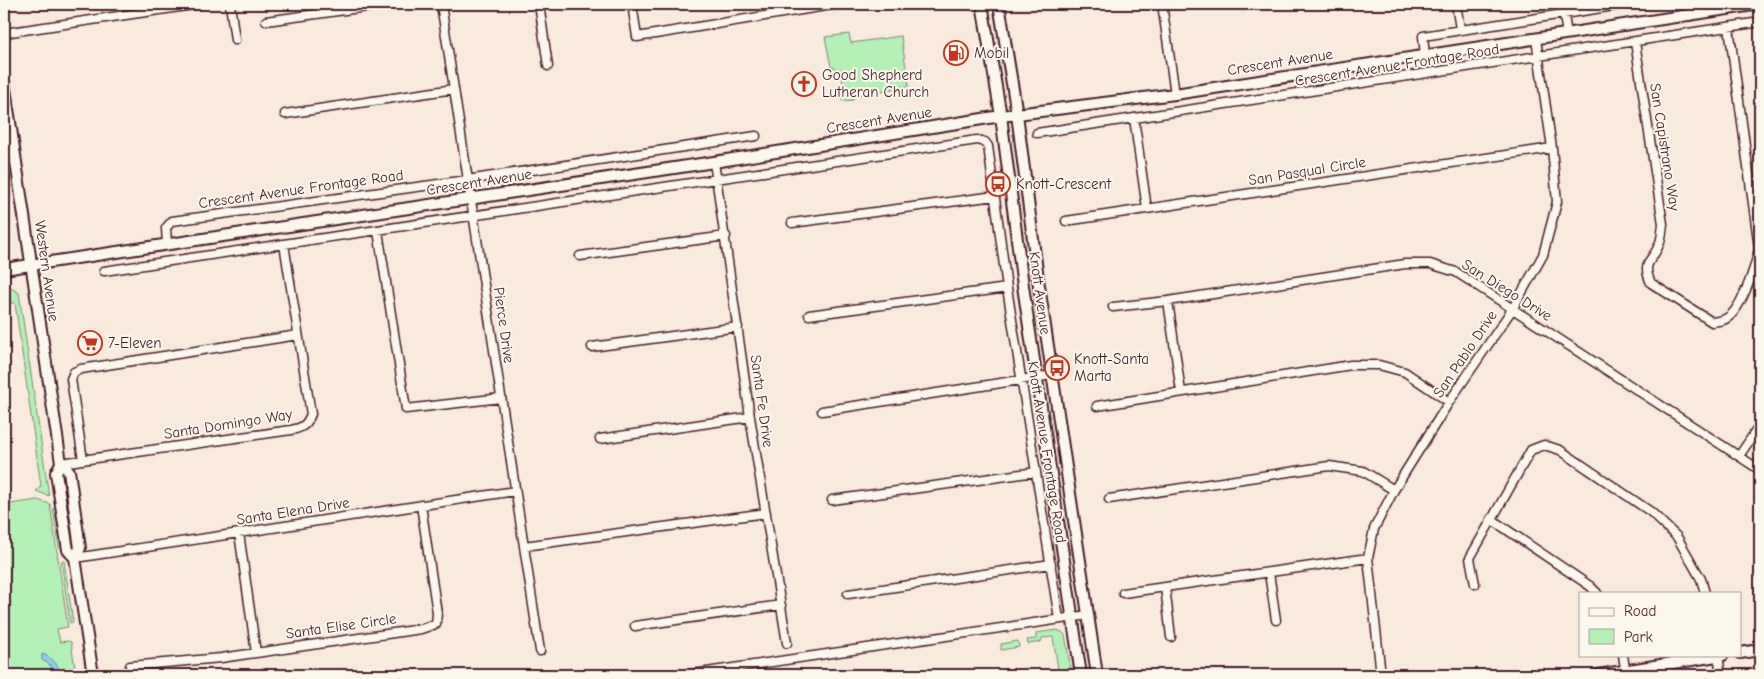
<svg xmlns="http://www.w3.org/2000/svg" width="1764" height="679" viewBox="0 0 1764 679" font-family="'Comic Neue',sans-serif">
  <rect width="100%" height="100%" fill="#f8eadd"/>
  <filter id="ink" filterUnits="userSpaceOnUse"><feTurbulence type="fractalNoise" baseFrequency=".02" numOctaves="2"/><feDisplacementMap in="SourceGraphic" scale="10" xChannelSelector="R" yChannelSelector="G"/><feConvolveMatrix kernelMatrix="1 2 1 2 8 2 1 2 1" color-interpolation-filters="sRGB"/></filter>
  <g filter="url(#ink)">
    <path fill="#b3f0b5" stroke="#7e8870" d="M849 34 851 43 901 36 909 86 858 95 854 97 853 100 842 101 840 90H844L841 70 831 67 825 37Z
      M7 285 19 293 49 496 36 491 41 486 15 303H4V286Z
      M37 500 50 504 68 627 57 629 60 642 68 641 71 642 76 675H4V505Z
      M53 508 56 511 61 547H59Z
      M61 561H64L73 622 70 623Z
      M1057 630 1062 632 1065 635 1072 675H1059L1053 637 1042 638 1041 642 1028 644 1027 640 1036 639V633Z
      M1018 641 1019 647 1001 650V644Z"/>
    <path fill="#8dccee" stroke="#7287a0" d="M42 654C52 657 59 665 61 675H56L49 664 42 660Z"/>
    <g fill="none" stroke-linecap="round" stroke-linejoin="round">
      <defs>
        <path id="street" d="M230 4 235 40
          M441 4 540 651
          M539 4 548 66
          M632 4 637 37 838 4
          M1162 4 1175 94
          M1456 4 1460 29
          M1562 4 1567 34
          M266 21 388 4
          M4 33 200 4
          M1635 42 1663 224C1662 231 1662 239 1659 245 1652 262 1641 262 1651 283L1712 322C1717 321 1723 321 1727 318 1742 309 1756 265 1759 248L1729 27
          M1425 55 1423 36 1627 4
          M285 114 454 89
          M1134 118 1147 209
          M1037 133 1760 22
          M714 162 750 417 787 643
          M1066 221 1552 148
          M792 223 995 196
          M378 231 406 409 501 398
          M167 244 166 228 172 221 467 180 756 136
          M580 256 726 236
          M104 271 977 140 985 142 988 146 1007 288 1059 619
          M1168 301 1181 392
          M1113 307 1168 301 1405 264H1430L1456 272 1760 470
          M809 315 1007 288
          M592 347 738 327
          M1097 406 1351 365H1379L1405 372 1449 402
          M822 411 1052 375
          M600 439 750 417
          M1739 456 1760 425
          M83 460 71 379 74 372 81 369 298 335
          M61 463 291 430C302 428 307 425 311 414L284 244
          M1109 499 1329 466 1363 471 1394 490
          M832 500 1036 472
          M1491 519 1590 586 1597 593
          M239 533 256 653
          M524 546 766 513
          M75 558 515 491
          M1269 573 1276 620
          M1475 584 1470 558 1531 450 1544 445 1560 450 1651 512 1677 537 1701 579 1705 593
          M1165 587 1171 637
          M1123 593 1368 558
          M848 594 1051 564
          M635 626 781 605
          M1623 655 1626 675
          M1718 655 1721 675
          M130 666 221 658 421 629 436 624 437 613 421 505
          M686 675 1088 615
          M1381 675 1368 558 1374 529 1394 490 1449 402 1513 308 1543 255 1557 202 1552 148 1536 39"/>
        <path id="secondary" d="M982 4 1001 116 1023 286 1081 675
          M999 4 1017 114 1038 279 1097 675
          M4 82 61 463 56 473 68 550 75 558 93 675
          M4 269 714 162 1001 116 1175 94 1760 4
          M61 463 69 471 80 548 75 558
          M1740 653 1760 650
          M1598 675 1723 655"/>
      </defs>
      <use href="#street" stroke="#4a1f2b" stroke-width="11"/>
      <use href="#secondary" stroke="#4a1f2b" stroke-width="14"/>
      <use href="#street" stroke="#fbf7ec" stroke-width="8"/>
      <use href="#secondary" stroke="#fbf7ec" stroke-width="10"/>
    </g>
  </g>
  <defs>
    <symbol id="fuel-ring" viewBox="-11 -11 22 22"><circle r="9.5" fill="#fbf7ec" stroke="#c8321e" stroke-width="1.5"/><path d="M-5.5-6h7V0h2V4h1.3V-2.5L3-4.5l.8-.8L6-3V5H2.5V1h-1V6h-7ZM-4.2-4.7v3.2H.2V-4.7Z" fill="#c8321e"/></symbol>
    <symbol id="church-ring" viewBox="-11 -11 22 22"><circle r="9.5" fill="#fbf7ec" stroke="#c8321e" stroke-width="1.5"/><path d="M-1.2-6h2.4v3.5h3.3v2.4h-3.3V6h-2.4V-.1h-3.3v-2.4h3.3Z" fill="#c8321e"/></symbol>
    <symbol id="bus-ring" viewBox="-11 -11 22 22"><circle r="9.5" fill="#fbf7ec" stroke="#c8321e" stroke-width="1.5"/><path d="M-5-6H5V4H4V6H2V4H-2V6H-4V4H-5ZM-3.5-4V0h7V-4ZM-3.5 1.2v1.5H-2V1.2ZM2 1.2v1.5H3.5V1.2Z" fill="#c8321e"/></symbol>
    <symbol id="supermarket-ring" viewBox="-11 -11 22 22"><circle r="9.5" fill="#fbf7ec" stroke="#c8321e" stroke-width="1.5"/><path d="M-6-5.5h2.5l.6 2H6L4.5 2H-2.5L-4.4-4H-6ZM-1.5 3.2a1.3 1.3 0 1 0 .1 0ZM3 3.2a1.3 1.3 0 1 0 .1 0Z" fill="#c8321e"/></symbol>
  </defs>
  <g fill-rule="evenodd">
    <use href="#fuel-ring" x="942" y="39" width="28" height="28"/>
    <use href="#church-ring" x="790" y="70" width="28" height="28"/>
    <use href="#bus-ring" x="984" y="170" width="28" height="28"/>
    <use href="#supermarket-ring" x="76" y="329" width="28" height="28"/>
    <use href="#bus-ring" x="1043" y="354" width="28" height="28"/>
  </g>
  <g text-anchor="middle" stroke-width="4" stroke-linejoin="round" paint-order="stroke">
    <g font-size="15" fill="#4a1f2b" stroke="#fbf7ec" text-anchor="start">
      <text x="974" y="58">Mobil</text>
      <text x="822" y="80">Good Shepherd<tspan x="822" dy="17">Lutheran Church</tspan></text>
      <text x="1016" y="189">Knott-Crescent</text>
      <text x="108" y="348">7-Eleven</text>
      <text x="1074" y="364">Knott-Santa<tspan x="1074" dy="17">Marta</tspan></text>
    </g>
    <g font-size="15" fill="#4a1f2b" stroke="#fbf7ec">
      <text transform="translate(1280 62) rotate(-9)" y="5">Crescent Avenue</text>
      <text transform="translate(1397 65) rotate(-9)" y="5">Crescent Avenue Frontage Road</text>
      <text transform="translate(879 120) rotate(-9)" y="5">Crescent Avenue</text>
      <text transform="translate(1665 147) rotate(81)" y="5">San Capistrano Way</text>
      <text transform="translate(1307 171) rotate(-9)" y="5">San Pasqual Circle</text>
      <text transform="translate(479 182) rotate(-9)" y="5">Crescent Avenue</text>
      <text transform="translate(301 189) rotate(-8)" y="5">Crescent Avenue Frontage Road</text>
      <text transform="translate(47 271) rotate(82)" y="5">Western Avenue</text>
      <text transform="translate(1507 290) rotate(32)" y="5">San Diego Drive</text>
      <text transform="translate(1040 293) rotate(82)" y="5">Knott Avenue</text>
      <text transform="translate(504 325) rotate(82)" y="5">Pierce Drive</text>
      <text transform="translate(1465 354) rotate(-56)" y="5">San Pablo Drive</text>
      <text transform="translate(762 401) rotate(82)" y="5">Santa Fe Drive</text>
      <text transform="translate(228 424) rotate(-9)" y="5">Santa Domingo Way</text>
      <text transform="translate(1047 452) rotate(81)" y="5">Knott Avenue Frontage Road</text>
      <text transform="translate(293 511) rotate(-9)" y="5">Santa Elena Drive</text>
      <text transform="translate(341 626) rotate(-8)" y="5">Santa Elise Circle</text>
    </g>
  </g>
  <rect width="1764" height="679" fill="none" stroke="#fbf7ec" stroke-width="20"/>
  <rect x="10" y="10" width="1744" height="659" fill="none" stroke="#4a1f2b" stroke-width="2" filter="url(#ink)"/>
  <rect x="1579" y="592" width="162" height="65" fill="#fbf7ec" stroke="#b4a19f"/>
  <rect x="1589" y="608" width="25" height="8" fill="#fbf7ec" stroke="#b4a19f"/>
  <text x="1624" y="616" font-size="15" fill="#4a1f2b">Road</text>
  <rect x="1589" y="629" width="25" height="15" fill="#b3f0b5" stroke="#b4a19f"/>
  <text x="1624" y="642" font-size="15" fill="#4a1f2b">Park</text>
</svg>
